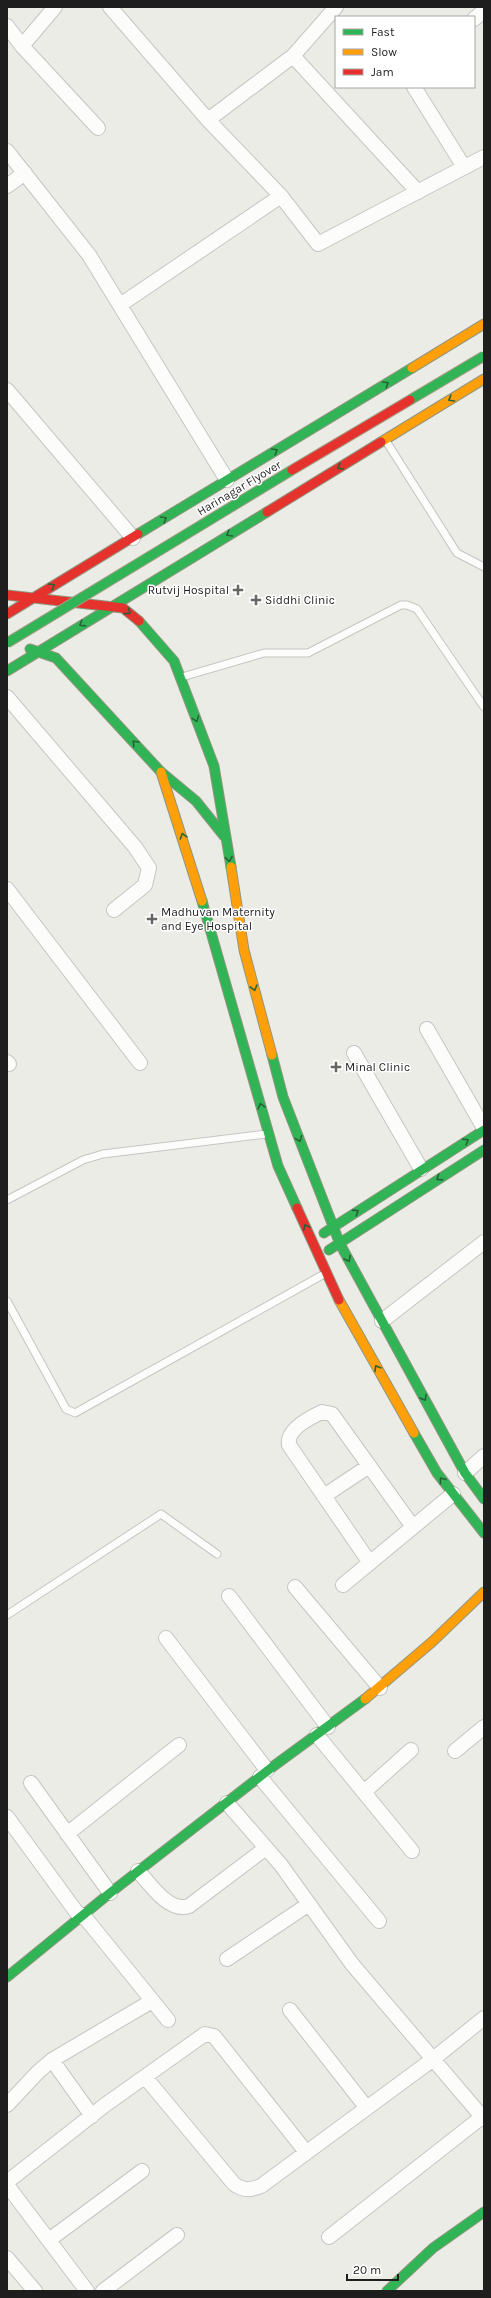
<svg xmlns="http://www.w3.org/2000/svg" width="491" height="2298" viewBox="0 0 491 2298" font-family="Karla,sans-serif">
  <rect width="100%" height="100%" fill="#ecece7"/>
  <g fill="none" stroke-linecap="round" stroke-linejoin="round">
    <defs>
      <path id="lane" d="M386 441 457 553 484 567
        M182 677 264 653H308L401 605H407L417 609 484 707
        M7 1200 83 1160 103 1154 267 1134
        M7 1301 66 1409 75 1413 326 1273
        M7 1615 161 1514 217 1554"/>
      <path id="street" d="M110 7 208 120 281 196 318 244 484 157
        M474 19 484 11
        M7 26 22 46 98 128
        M22 46 55 7
        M293 56 418 192
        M414 87 464 167
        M208 120 293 56 336 7
        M7 151 89 255 227 480
        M7 186 25 173
        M120 305 281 196
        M7 390 133 538
        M7 697 135 847 149 868 145 885 114 910
        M7 889 140 1063
        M427 1029 484 1128
        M354 1053 421 1169
        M7 1062 9 1064
        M382 1321 484 1242
        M465 1473 484 1456
        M324 1496 369 1466
        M370 1563 289 1445C286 1430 309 1418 322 1412L332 1414 413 1527
        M343 1585 453 1494
        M295 1587 380 1688
        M229 1596 328 1727
        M166 1638 267 1770
        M317 1735 412 1851
        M455 1751 484 1727
        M260 1777 379 1921
        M31 1783 110 1893
        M364 1792 411 1750
        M227 1803 281 1865 352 1964 484 2119
        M7 1817 80 1917
        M67 1834 179 1745
        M138 1871C151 1885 169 1913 189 1906L266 1848
        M83 1915 168 2020
        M227 1959 309 1904
        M290 2010 366 2107
        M52 2060 92 2116
        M145 2077 234 2184C244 2191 250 2190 261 2186L432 2060 484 2018
        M7 2105 38 2072 52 2060 152 2001
        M7 2182 105 2105 205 2034 214 2036 306 2152
        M7 2185 87 2291
        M329 2237 482 2117
        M49 2240 142 2171
        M7 2258 35 2291
        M103 2291 177 2235"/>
      <path id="fast" d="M138 534 412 368
        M139 621 174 661 214 766 231 867
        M30 649 56 658 161 772 196 801 224 836
        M7 671 267 512
        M202 901 278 1166 297 1208
        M272 1055 283 1097 340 1244 465 1473 484 1499
        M324 1233 484 1130
        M329 1250 484 1150
        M414 1433 437 1473 484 1533
        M7 1977 110 1893 271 1768 365 1699
        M387 2291 433 2248 484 2212"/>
      <path id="slow" d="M412 368 484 324
        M381 442 484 379
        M161 772 202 901
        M231 867 244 950 272 1055
        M339 1300 414 1433
        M365 1699 432 1642 484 1592"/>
      <path id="jam" d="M267 512 381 442
        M7 595 123 608 139 621
        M7 614 138 534
        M297 1208 339 1300"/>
    </defs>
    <use href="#lane" stroke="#c5c5c3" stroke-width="9"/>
    <use href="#street" stroke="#c5c5c3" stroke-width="16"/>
    <use href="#fast" stroke="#91967f" stroke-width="11"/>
    <use href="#slow" stroke="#91967f" stroke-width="11"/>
    <use href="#jam" stroke="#91967f" stroke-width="11"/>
    <use href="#lane" stroke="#fcfcfb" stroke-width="7"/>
    <use href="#street" stroke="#fcfcfb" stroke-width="14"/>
    <use href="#fast" stroke="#30b455" stroke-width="9"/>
    <use href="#slow" stroke="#ff9f0a" stroke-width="9"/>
    <use href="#jam" stroke="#e5322d" stroke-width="9"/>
    <defs>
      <path id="fast-bridge" d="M410 400 484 356
        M7 643 292 470"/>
      <path id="jam-bridge" d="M292 470 410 400"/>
    </defs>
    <use href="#fast-bridge" stroke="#a29d84" stroke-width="11" stroke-linecap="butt"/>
    <use href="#jam-bridge" stroke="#a29d84" stroke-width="11" stroke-linecap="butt"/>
    <use href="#fast-bridge" stroke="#30b455" stroke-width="9"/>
    <use href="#jam-bridge" stroke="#e5322d" stroke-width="9"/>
  </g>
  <defs><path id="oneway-chevron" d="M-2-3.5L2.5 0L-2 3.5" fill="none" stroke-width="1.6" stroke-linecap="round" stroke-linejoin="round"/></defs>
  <g stroke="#266237">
    <use href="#oneway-chevron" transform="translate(386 384) rotate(-31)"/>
    <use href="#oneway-chevron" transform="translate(451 399) rotate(149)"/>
    <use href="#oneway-chevron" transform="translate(275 451) rotate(-31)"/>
    <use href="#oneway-chevron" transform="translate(340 467) rotate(149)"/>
    <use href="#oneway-chevron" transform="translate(164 519) rotate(-31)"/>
    <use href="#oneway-chevron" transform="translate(229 534) rotate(149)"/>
    <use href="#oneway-chevron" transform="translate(52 586) rotate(-31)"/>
    <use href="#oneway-chevron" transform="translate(128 612) rotate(36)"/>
    <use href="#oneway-chevron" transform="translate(82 624) rotate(148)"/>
    <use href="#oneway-chevron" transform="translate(196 719) rotate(69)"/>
    <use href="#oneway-chevron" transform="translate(135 743) rotate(-133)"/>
    <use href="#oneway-chevron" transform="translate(183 836) rotate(-107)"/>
    <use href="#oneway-chevron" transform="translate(229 859) rotate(81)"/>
    <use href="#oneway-chevron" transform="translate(254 988) rotate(75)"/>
    <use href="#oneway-chevron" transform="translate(261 1106) rotate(-106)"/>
    <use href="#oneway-chevron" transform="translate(299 1139) rotate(69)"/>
    <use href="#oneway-chevron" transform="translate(466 1141) rotate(-32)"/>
    <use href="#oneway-chevron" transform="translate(439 1178) rotate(147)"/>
    <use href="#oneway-chevron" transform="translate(356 1212) rotate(-33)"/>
    <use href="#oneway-chevron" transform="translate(306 1227) rotate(-114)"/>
    <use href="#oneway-chevron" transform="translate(348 1259) rotate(61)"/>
    <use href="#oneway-chevron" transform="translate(377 1368) rotate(-120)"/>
    <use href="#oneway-chevron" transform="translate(424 1398) rotate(61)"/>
    <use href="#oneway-chevron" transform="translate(442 1480) rotate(-126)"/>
  </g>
  <g fill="#666664" stroke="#fff" stroke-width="1.5">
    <path d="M236 584h4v4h4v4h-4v4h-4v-4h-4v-4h4z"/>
    <path d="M254 594h4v4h4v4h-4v4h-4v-4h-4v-4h4z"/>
    <path d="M150 913h4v4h4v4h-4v4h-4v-4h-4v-4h4z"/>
    <path d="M334 1061h4v4h4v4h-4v4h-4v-4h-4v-4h4z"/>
  </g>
  <g text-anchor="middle" stroke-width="3" stroke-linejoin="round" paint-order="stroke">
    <g font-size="12" fill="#1e1e1e" stroke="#fff">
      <text transform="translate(239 488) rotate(-31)" y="4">Harinagar Flyover</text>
    </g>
    <g font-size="12" fill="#1e1e1e" stroke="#fff" text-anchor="start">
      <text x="229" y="594" text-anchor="end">Rutvij Hospital</text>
      <text x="265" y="604">Siddhi Clinic</text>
      <text x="161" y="916">Madhuvan Maternity<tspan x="161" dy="14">and Eye Hospital</tspan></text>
      <text x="345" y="1071">Minal Clinic</text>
    </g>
  </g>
  <rect width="491" height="2298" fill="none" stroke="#1e1e1e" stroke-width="16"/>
  <rect x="335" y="16" width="140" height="72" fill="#ffffff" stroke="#a5a5a5"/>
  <rect x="343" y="29" width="20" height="6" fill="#30b455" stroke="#a5a5a5"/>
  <text x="371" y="36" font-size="12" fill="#1e1e1e">Fast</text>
  <rect x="343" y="49" width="20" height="6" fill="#ff9f0a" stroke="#a5a5a5"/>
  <text x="371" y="56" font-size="12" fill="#1e1e1e">Slow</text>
  <rect x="343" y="69" width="20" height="6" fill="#e5322d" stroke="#a5a5a5"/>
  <text x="371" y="76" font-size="12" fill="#1e1e1e">Jam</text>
  <path d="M347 2274v6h51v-6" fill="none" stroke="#1e1e1e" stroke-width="2"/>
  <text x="353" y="2274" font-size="12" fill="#1e1e1e" stroke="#ffffff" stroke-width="3" paint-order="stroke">20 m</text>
</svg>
